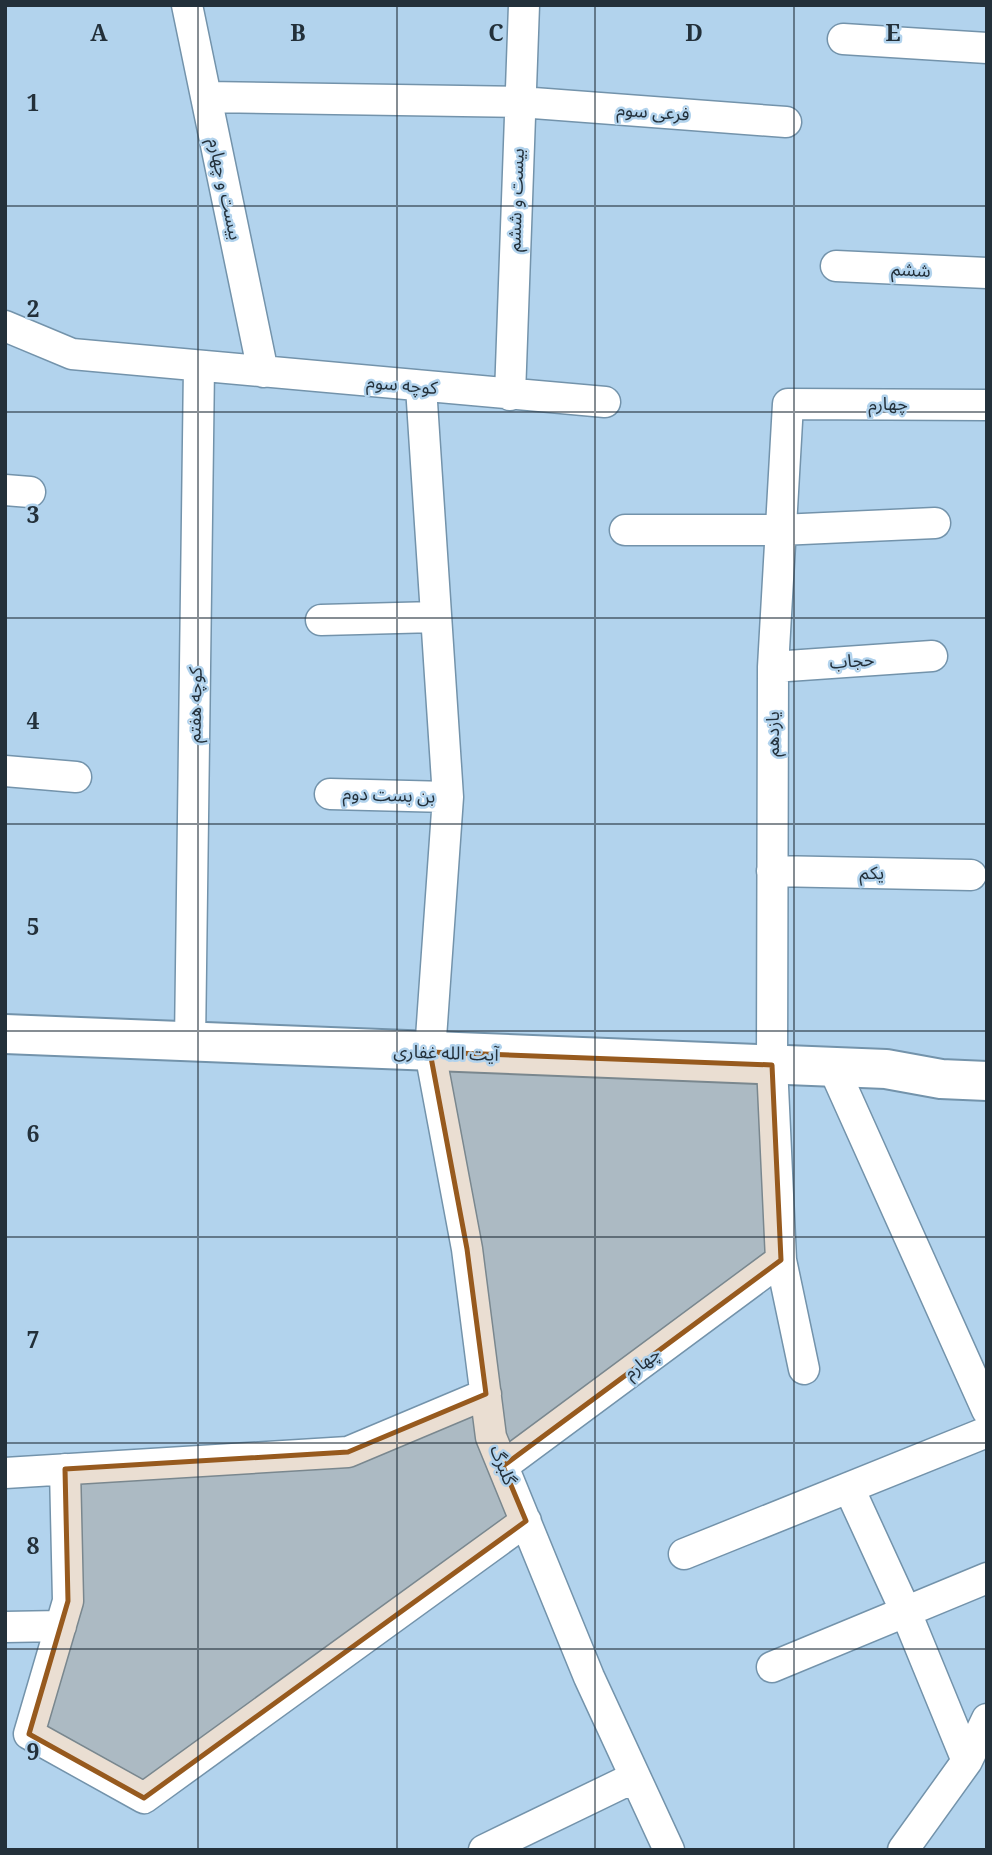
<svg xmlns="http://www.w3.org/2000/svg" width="992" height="1855" viewBox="0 0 992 1855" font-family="'Noto Serif','Noto Sans Arabic',serif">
  <rect width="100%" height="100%" fill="#b2d3ed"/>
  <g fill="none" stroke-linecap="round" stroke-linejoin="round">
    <defs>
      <path id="street" d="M187 5 263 372
        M843 39 987 48
        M206 97 520 102 786 122
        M836 266 987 273
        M5 326 72 354 605 402
        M421 387 448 797 430 1052 467 1249 491 1437 589 1677 669 1850
        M510 395 524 5
        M5 490 30 492
        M625 530H780L935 523
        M321 620 436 617
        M773 667 932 656
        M5 771 76 777
        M330 794 448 797
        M772 871 971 875
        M190 1043 199 366
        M833 1067 987 1410
        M804 1369 781 1260 772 1065 773 667 788 404 987 405
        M503 1466 781 1260
        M65 1469 68 1601 29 1734 144 1798 526 1521
        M5 1473 348 1452 486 1394
        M849 1488 905 1610 967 1761
        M684 1554 987 1432
        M5 1627 61 1626
        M772 1667 987 1578
        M484 1850 635 1777
        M903 1850 967 1761 987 1719"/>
      <path id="secondary" d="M5 1034 886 1069 941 1079 987 1081"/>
    </defs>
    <use href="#street" stroke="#7393ab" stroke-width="33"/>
    <use href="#secondary" stroke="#7393ab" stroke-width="42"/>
    <use href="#street" stroke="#fff" stroke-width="30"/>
    <use href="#secondary" stroke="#fff" stroke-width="38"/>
  </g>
  <path fill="#975a1e" fill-opacity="0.2" stroke="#975a1e" stroke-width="5" stroke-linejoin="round" d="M430 1052 772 1065 781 1260 503 1466 526 1521 144 1798 29 1734 68 1601 65 1469 348 1452 486 1394 467 1249Z"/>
  <path fill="none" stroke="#23303a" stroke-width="2" stroke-opacity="0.55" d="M198 5V1850M397 5V1850M595 5V1850M794 5V1850M5 206H987M5 412H987M5 618H987M5 824H987M5 1031H987M5 1237H987M5 1443H987M5 1649H987"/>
  <g text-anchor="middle" stroke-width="5" stroke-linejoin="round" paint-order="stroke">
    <g font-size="18" fill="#23303a" stroke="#b2d3ed">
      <text transform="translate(653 112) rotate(4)" y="6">فرعی سوم</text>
      <text transform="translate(225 189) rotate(78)" y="6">بیست و چهارم</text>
      <text transform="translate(516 200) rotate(-88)" y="6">بیست و ششم</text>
      <text transform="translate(911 270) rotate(3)" y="6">ششم</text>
      <text transform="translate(402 385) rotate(5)" y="6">کوچه سوم</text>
      <text x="888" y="410">چهارم</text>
      <text transform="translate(852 661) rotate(-4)" y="6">حجاب</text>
      <text transform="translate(195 705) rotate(-89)" y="6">کوچه هفتم</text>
      <text transform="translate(773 734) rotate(-90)" y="6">یازدهم</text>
      <text transform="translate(389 795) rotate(2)" y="6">بن بست دوم</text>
      <text transform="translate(872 873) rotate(1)" y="6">یکم</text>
      <text transform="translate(446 1053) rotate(2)" y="6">آیت الله غفاری</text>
      <text transform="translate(642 1363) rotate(-37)" y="6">چهارم</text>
      <text transform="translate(503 1465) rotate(68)" y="6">گلبرگ</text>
    </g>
  </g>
  <g font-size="23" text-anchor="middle" font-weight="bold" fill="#23303a" stroke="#b2d3ed" stroke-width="5" stroke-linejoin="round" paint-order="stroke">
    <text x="99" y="41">A</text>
    <text x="298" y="41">B</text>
    <text x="496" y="41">C</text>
    <text x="694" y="41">D</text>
    <text x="893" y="41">E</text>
    <text x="33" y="111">1</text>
    <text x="33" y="317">2</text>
    <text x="33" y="523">3</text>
    <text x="33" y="729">4</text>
    <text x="33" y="935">5</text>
    <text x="33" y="1142">6</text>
    <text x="33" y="1348">7</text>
    <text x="33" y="1554">8</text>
    <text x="33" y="1760">9</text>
  </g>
  <rect width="992" height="1855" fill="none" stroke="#23303a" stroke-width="14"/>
</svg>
